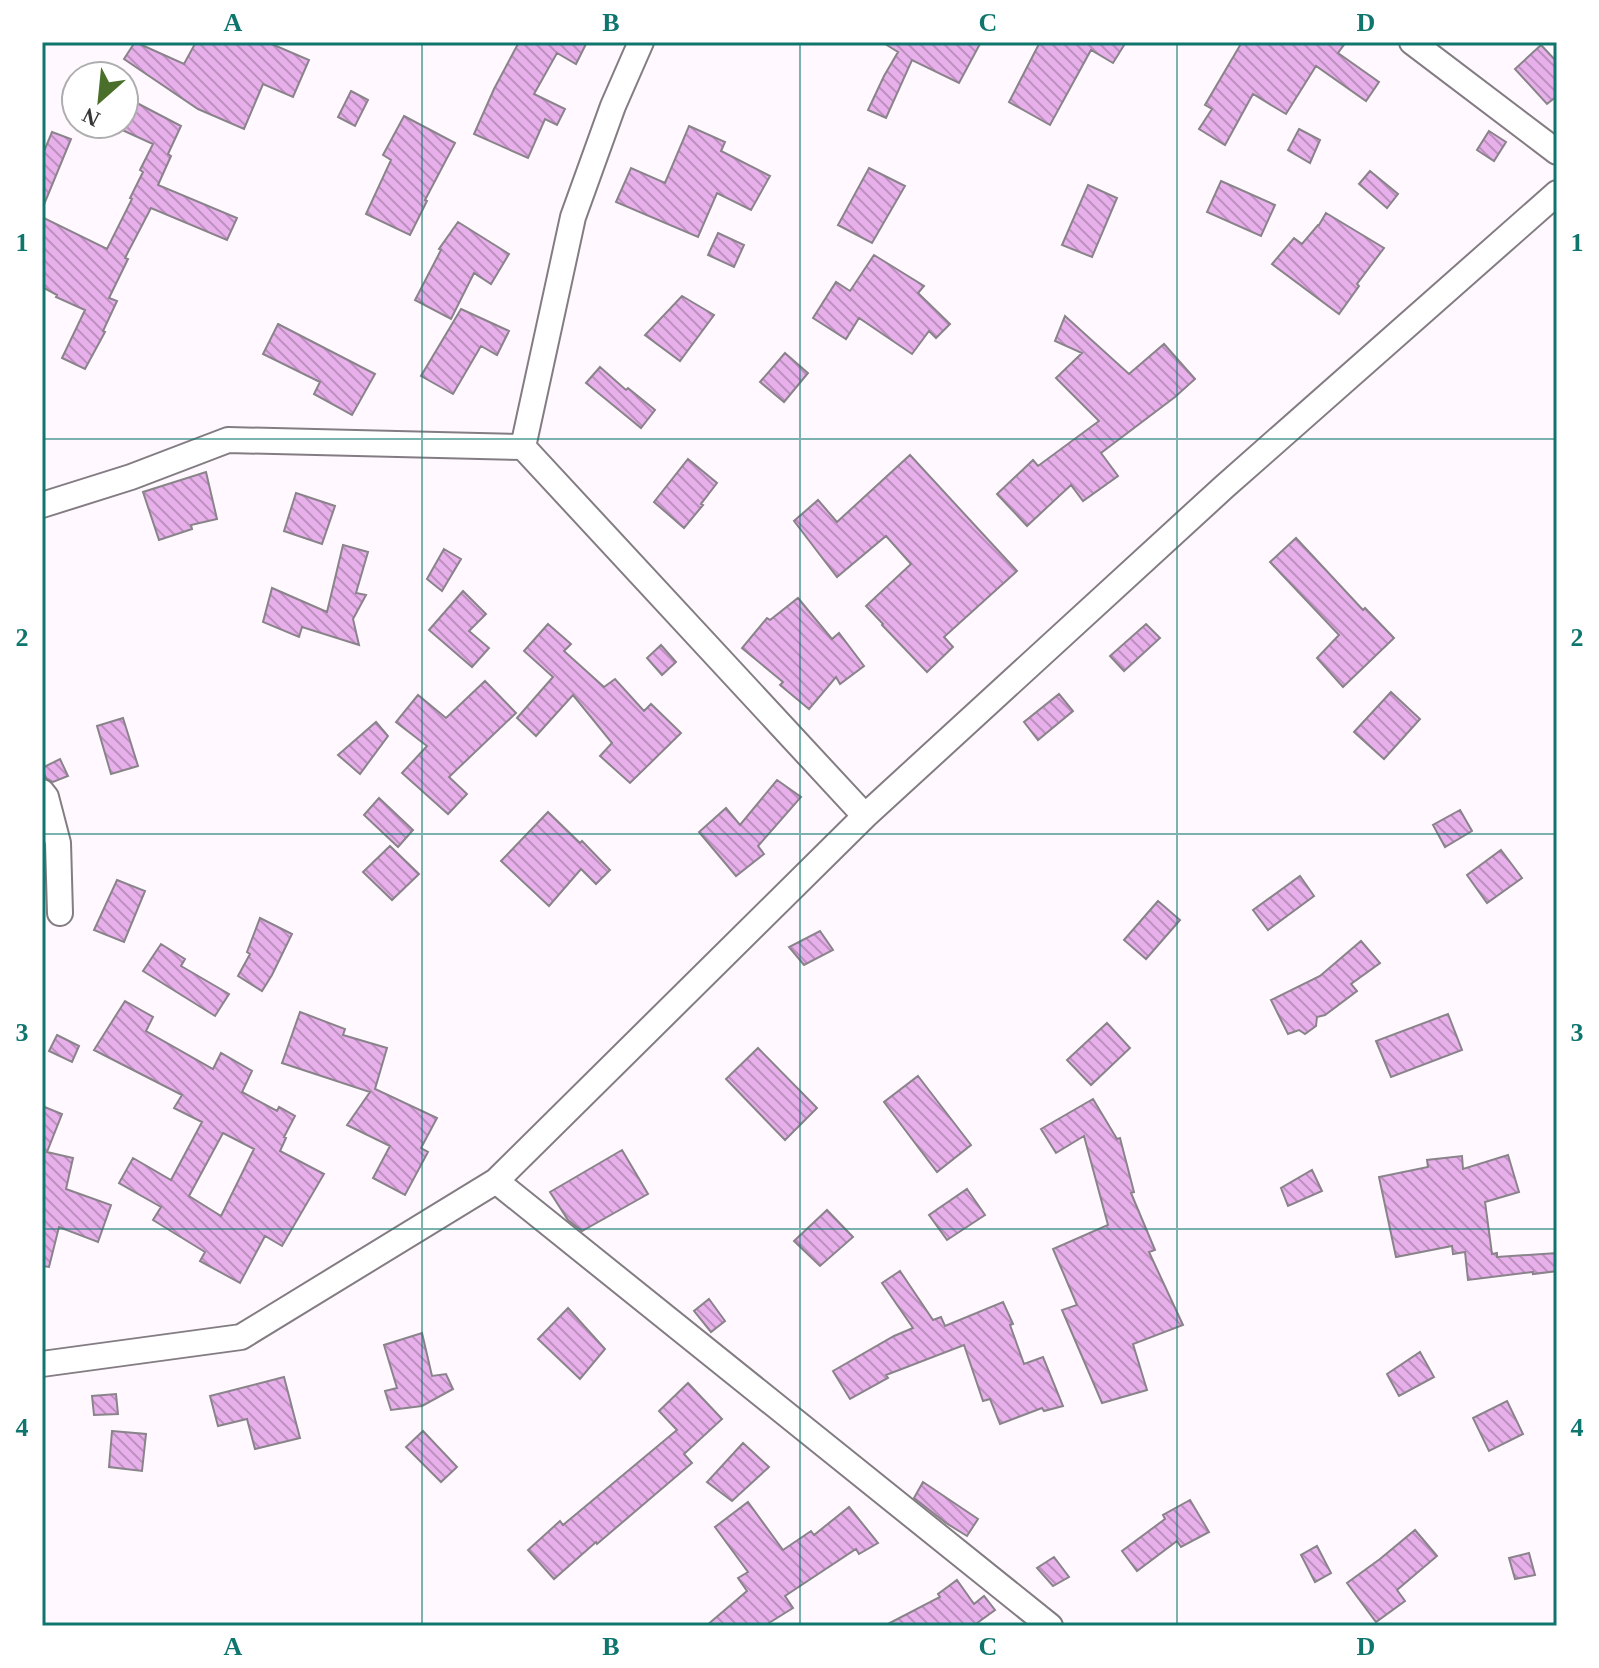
<svg xmlns="http://www.w3.org/2000/svg" width="1599" height="1668" viewBox="0 0 1599 1668" font-family="'Times New Roman',serif">
  <defs>
    <pattern id="building-back-hatch" width="6" height="6" patternUnits="userSpaceOnUse" patternTransform="scale(2)"><rect width="6" height="6" fill="#e8b0eb"/><path d="M-1 5l2 2M0 0l6 6M5-1l2 2" fill="none" stroke="#bd90bf"/></pattern>
  </defs>
  <rect width="100%" height="100%" fill="#fff9ff"/>
  <path fill="url(#building-back-hatch)" stroke="#89838a" stroke-width="2" fill-rule="evenodd" d="M135 42 184 64 196 42H267L309 60 293 97 263 84 244 129 198 109 124 59Z
    M519 42H587L576 64 557 53 534 94 565 109 557 125 545 119 528 158 474 134 494 89Z
    M882 42H981L959 83 912 60 886 118 868 110 884 76 898 52Z
    M1040 42H1126L1113 63 1091 50 1050 125 1009 102Z
    M1242 42H1346L1338 53 1379 82 1366 101 1316 66 1286 114 1253 94 1225 145 1199 129 1212 109 1205 105Z
    M1541 45 1557 62V96L1547 104 1515 69Z
    M351 91 368 100 355 126 338 117Z
    M135 102 181 126 168 154 171 156 158 185 237 218 227 240 151 208 125 258 128 259 109 298 117 301 103 331 105 332 85 369 62 358 85 310 56 297 57 295 42 287V217L107 249 132 199 130 198 143 172 140 170 153 144 122 130Z
    M404 116 455 143 425 200 427 201 410 235 366 214 391 160 383 155Z
    M689 126 725 142 721 151 770 176 751 210 717 193 698 237 616 202 631 168 665 183Z
    M1299 129 1320 140 1310 163 1288 150Z
    M1489 131 1506 142 1494 161 1477 150Z
    M52 132 71 139 43 207H42V156Z
    M869 168 905 186 872 243 838 225Z
    M1370 171 1398 194 1387 208 1359 184Z
    M1221 181 1275 205 1261 236 1207 212Z
    M1088 185 1117 198 1092 257 1062 245Z
    M1326 213 1384 248 1357 284 1359 286 1339 314 1272 264 1294 238 1302 244 1318 225H1319Z
    M458 222 509 254 491 284 474 273 451 319 415 300 441 250 439 249Z
    M718 233 744 245 734 267 708 255Z
    M874 255 924 286 918 293 950 324 936 338 929 331 912 354 859 318 846 339 813 318 836 282 850 291Z
    M682 296 714 315 680 361 645 335Z
    M461 309 509 331 497 355 481 346 453 394 421 376Z
    M1065 316 1129 374 1164 344 1195 379 1175 397 1101 453 1118 476 1083 501 1071 485 1027 526 997 494 1033 460 1038 466 1099 421 1056 378 1082 353 1055 341Z
    M278 324 375 374 352 415 314 394 320 382 263 354Z
    M785 353 808 373 784 402 760 382Z
    M600 367 626 390 628 388 655 410 641 428 586 383Z
    M910 455 1017 571 944 637 953 647 927 672 882 625 883 624 866 606 911 564 886 536 837 577 794 521 818 500 837 522Z
    M688 459 717 483 701 504 703 505 684 528 654 502Z
    M206 472 217 519 191 525 192 529 159 540 143 492Z
    M296 493 335 506 322 544 284 531Z
    M1296 538 1363 610 1365 608 1394 638 1343 687 1317 658 1339 635 1270 562Z
    M343 545 368 552 356 593 366 595 353 619 359 645 302 627 299 637 263 622 272 588 327 612Z
    M444 549 461 559 442 591 427 579Z
    M463 591 486 614 469 631 489 648 472 667 429 630Z
    M798 598 832 639 839 633 864 666 840 684 836 677 809 709 780 685 783 682 742 648 767 618 770 620Z
    M548 624 571 644 564 651 604 687 615 679 644 711 651 704 681 733 630 783 600 756 612 743 573 695 536 736 517 718 553 677 524 651Z
    M1146 624 1160 638 1124 671 1110 656Z
    M661 645 676 662 662 675 647 658Z
    M485 681 516 713 449 777 467 794 448 814 402 773 427 746 396 722 418 695 446 718Z
    M1391 692 1420 719 1384 759 1354 732Z
    M1059 694 1073 711 1038 740 1024 722Z
    M123 718 138 766 111 774 97 726Z
    M376 722 388 736 360 774 338 755Z
    M60 759 68 776 53 782 46 778 42 768Z
    M777 780 801 797 758 846 764 854 736 876 699 832 726 808 740 825Z
    M379 798 413 830 398 847 364 815Z
    M1460 810 1472 831 1445 847 1433 825Z
    M548 812 580 843 582 841 610 870 596 884 581 869 549 906 501 861Z
    M390 846 419 874 392 900 363 872Z
    M1501 850 1522 878 1487 903 1467 875Z
    M1300 876 1314 896 1268 930 1253 910Z
    M117 880 145 891 124 942 94 930Z
    M1158 901 1180 920 1146 959 1124 940Z
    M260 918 292 934 272 975 262 991 238 976 250 954 247 952Z
    M820 931 833 950 804 965 789 947Z
    M1361 941 1380 963 1351 984 1357 991 1325 1015 1317 1017 1316 1026 1305 1034 1299 1030 1288 1034 1271 1000 1320 976Z
    M161 944 185 959 181 966 229 994 215 1016 143 971Z
    M125 1001 153 1017 146 1031 213 1069 221 1053 252 1071 242 1092 277 1111 279 1107 295 1116 284 1137 286 1138 280 1151 324 1174 282 1246 265 1236 240 1283 200 1261 205 1252 153 1220 161 1207 119 1183 133 1158 171 1180 202 1122 174 1108 182 1095 94 1050ZM223 1133 254 1149 221 1216 189 1196Z
    M300 1012 345 1029 343 1035 387 1048 375 1089 437 1118 421 1148 428 1152 405 1195 373 1178 390 1146 347 1125 370 1092 282 1063Z
    M1448 1014 1462 1050 1391 1077 1376 1041Z
    M1107 1023 1130 1048 1091 1085 1067 1060Z
    M57 1035 79 1046 72 1062 49 1051Z
    M758 1048 817 1108 785 1140 726 1079Z
    M918 1076 971 1145 937 1172 884 1102Z
    M1093 1099 1117 1139 1120 1138 1134 1192 1131 1193 1155 1250 1149 1252 1183 1325 1133 1344 1147 1390 1102 1403 1062 1310 1077 1305 1053 1249 1108 1225 1084 1136 1056 1153 1041 1129Z
    M42 1106 62 1114 47 1152 73 1158 66 1189 111 1205 98 1242 59 1227 49 1267 42 1266Z
    M622 1150 648 1194 582 1231 568 1220 550 1192Z
    M1508 1155 1519 1192 1485 1202 1492 1254 1497 1253V1257L1557 1253V1271L1533 1274V1272L1468 1280 1465 1252 1453 1254 1452 1246 1396 1257 1379 1177 1428 1167 1427 1160 1462 1156 1463 1169Z
    M1312 1170 1322 1191 1288 1206 1281 1188Z
    M967 1189 985 1215 947 1240 929 1215Z
    M827 1210 853 1237 820 1266 794 1241Z
    M900 1271 933 1320 941 1317 945 1326 1003 1302 1013 1324 1010 1325 1024 1364 1043 1357 1063 1406 1044 1411 1042 1408 1000 1424 990 1399 983 1401 964 1345 886 1375 888 1378 850 1399 833 1371 894 1336 913 1328 882 1283Z
    M709 1299 725 1321 711 1332 694 1311Z
    M568 1308 605 1349 580 1379 538 1339Z
    M422 1333 432 1376 446 1374 453 1389 422 1406 391 1410 385 1391 397 1388 384 1345Z
    M1420 1352 1434 1377 1399 1396 1387 1374Z
    M284 1377 300 1438 255 1449 247 1419 218 1426 210 1396Z
    M688 1383 722 1419 684 1454 692 1463 597 1544 596 1542 554 1579 528 1550 560 1521 563 1525 677 1430 659 1411Z
    M116 1394 118 1414 94 1415 92 1396Z
    M1507 1401 1523 1434 1489 1451 1473 1418Z
    M112 1431 146 1434 142 1471 109 1467Z
    M423 1431 457 1467 441 1482 406 1447Z
    M743 1443 769 1467 732 1501 707 1482Z
    M923 1482 978 1519 967 1536 946 1523 914 1498Z
    M1190 1500 1209 1532 1181 1547 1177 1541 1137 1571 1122 1551 1165 1519 1163 1515Z
    M748 1502 783 1550 811 1531 814 1535 849 1507 878 1543 859 1554 856 1549 785 1596 793 1608 764 1626H706L747 1591 738 1578 748 1572 715 1527Z
    M1415 1530 1437 1556 1397 1590 1405 1601 1376 1622 1347 1583 1380 1559Z
    M1317 1546 1331 1573 1315 1582 1301 1555Z
    M1529 1553 1535 1575 1515 1579 1509 1558Z
    M1054 1557 1069 1577 1053 1586 1037 1568Z
    M957 1580 974 1604 984 1596 995 1610 973 1626H884L940 1597 938 1594Z"/>
  <g fill="none" stroke-linecap="round" stroke-linejoin="round">
    <defs>
      <path id="street" d="M1412 42 1557 152
        M523 447 573 217 613 106 641 42
        M42 505 131 477 228 440 523 447 865 816
        M42 792 46 797 58 843 60 913
        M496 1181 1050 1626
        M42 1364 241 1337 496 1181 865 816 1224 487 1557 193"/>
    </defs>
    <use href="#street" stroke="#837d83" stroke-width="28"/>
    <use href="#street" stroke="#fff" stroke-width="24"/>
  </g>
  <path fill="none" stroke="#0f766e" stroke-width="2" stroke-opacity="0.55" d="M422 42V1626M800 42V1626M1177 42V1626M42 439H1557M42 834H1557M42 1229H1557"/>
  <rect width="1599" height="1668" fill="none" stroke="#ffffff" stroke-width="88"/>
  <g transform="translate(100 100) rotate(207)"><circle r="38" fill="#ffffff" stroke="#afaeaf" stroke-width="2"/>
  <path d="M0-6L14 30L0 20L-14 30Z" fill="#496f2a"/>
  <text y="-12" font-size="22" font-weight="bold" text-anchor="middle" fill="#373437">N</text>
  </g>
  <rect x="44" y="44" width="1511" height="1580" fill="none" stroke="#0f766e" stroke-width="3"/>
  <g font-size="26" text-anchor="middle" font-weight="bold" fill="#0f766e">
    <text x="233" y="31">A</text>
    <text x="611" y="31">B</text>
    <text x="988" y="31">C</text>
    <text x="1366" y="31">D</text>
    <text x="22" y="251">1</text>
    <text x="1577" y="251">1</text>
    <text x="22" y="646">2</text>
    <text x="1577" y="646">2</text>
    <text x="22" y="1041">3</text>
    <text x="1577" y="1041">3</text>
    <text x="22" y="1436">4</text>
    <text x="1577" y="1436">4</text>
    <text x="233" y="1655">A</text>
    <text x="611" y="1655">B</text>
    <text x="988" y="1655">C</text>
    <text x="1366" y="1655">D</text>
  </g>
</svg>
